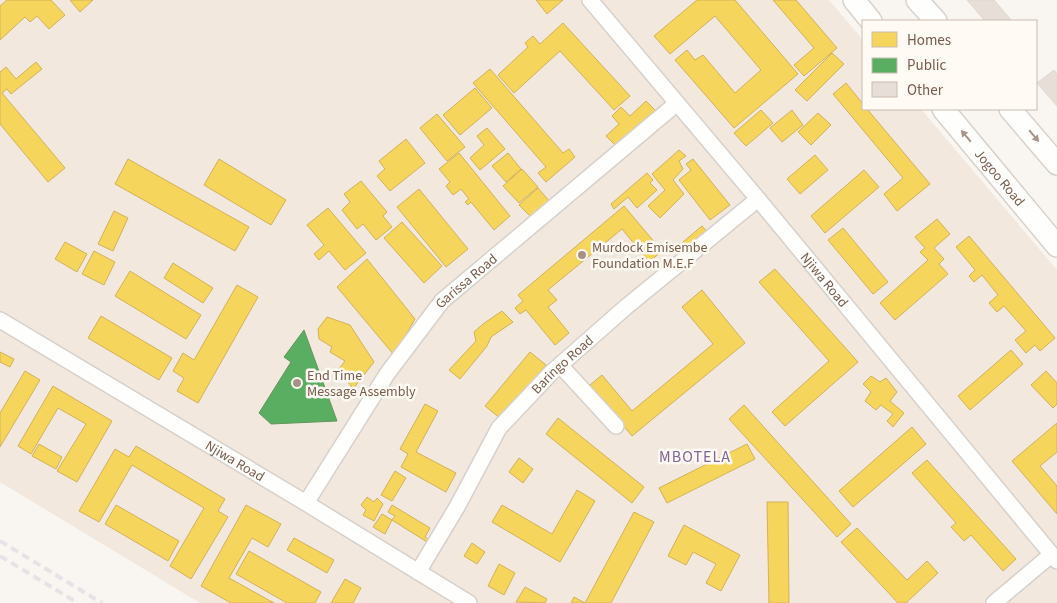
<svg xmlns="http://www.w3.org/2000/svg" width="1057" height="603" viewBox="0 0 1057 603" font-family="'Source Sans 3',sans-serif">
  <rect width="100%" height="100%" fill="#f9f5f0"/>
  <path fill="#f2e8de" d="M0 0H829L863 40V109H921L1057 270V603H200L0 482Z"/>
  <path fill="#f6d55c" stroke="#d1b158" d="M7 0H51L65 15 49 29 37 16 30 22 25 17 0 40V6Z
    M70 0H93L80 12Z
    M536 0H563L547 14Z
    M697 0H735L798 74 734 128 675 60 687 50 695 60 703 55 735 93 761 70 715 16 670 54 654 36Z
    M773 0H796L837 48 804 76 794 65 814 48Z
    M563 23 630 96 614 110 560 51 514 93 498 75 528 47 525 43 533 36 540 44Z
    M832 53 844 64 807 101 795 90Z
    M36 62 42 69 11 94 7 89 2 93 65 168 48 182 0 124V72L6 67 16 79Z
    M490 69 563 153 569 149 575 157 546 182 538 173 546 167 473 83Z
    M846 83 863 104V109H867L930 184 897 211 884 194 903 178 833 94Z
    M475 88 492 108 460 135 443 115Z
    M646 101 656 111 617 147 606 136 619 124 612 116 621 107 630 116Z
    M761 110 773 123 746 146 734 133Z
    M792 110 803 125 782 142 770 128Z
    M818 113 831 125 811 145 798 132Z
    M437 114 465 147 447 161 420 128Z
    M487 128 505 149 480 170 470 158 484 145 477 136Z
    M406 139 425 163 390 191 377 176 385 169 379 161Z
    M679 150 686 156 679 161 683 169 673 180 684 194 660 218 648 206 665 190 652 174Z
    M459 153 510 216 494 230 471 202 468 205 465 202 469 199 461 189 453 195 446 186 450 182 439 169Z
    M508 153 521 169 506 182 492 166Z
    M815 155 828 170 800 194 787 179Z
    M128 159 249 227 235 251 115 184Z
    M219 159 286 200 271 225 204 185Z
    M693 159 730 205 710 220 679 180 691 170 686 164Z
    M522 169 538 187 519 203 503 186Z
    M864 170 879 187 825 233 811 216Z
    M647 173 653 180 650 183 657 190 637 208 628 197 614 209 611 204Z
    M361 181 387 212 383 216 392 227 376 240 363 224 357 229 342 210 350 202 344 194Z
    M538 188 550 202 532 218 519 205Z
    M419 189 468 249 446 267 397 207Z
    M624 206 662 251 649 262 622 229 548 290 557 300 548 307 569 333 555 345 526 310 520 314 515 308 523 301 518 295Z
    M328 208 366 253 345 270 329 251 319 260 314 254 324 245 307 225Z
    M114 211 128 218 113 251 98 244Z
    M937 219 950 234 934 248 944 259 939 264 948 274 895 320 880 303 928 260 920 252 925 248 915 237Z
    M402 222 442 266 424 283 384 238Z
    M702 226 710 235 685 256 677 247Z
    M843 228 888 282 873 294 828 240Z
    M969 236 1055 338 1040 351 1035 345 1026 353 1015 340 1026 331 1004 306 997 312 989 303 998 295 982 275 974 282 969 276 975 270 956 247Z
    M65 242 87 254 77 272 55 259Z
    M94 251 115 262 104 285 82 274Z
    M367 259 415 319 394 355 337 287Z
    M173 263 213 288 203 303 164 278Z
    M775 269 858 362 785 426 772 412 829 361 759 282Z
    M130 271 201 315 186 339 115 296Z
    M237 285 258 297 198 403 177 391 184 378 173 371 183 353 194 360Z
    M702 290 745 343 632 436 590 385 602 375 632 411 713 344 682 307Z
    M502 311 513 322 491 337 487 346 460 379 449 370 476 341 474 332 483 324Z
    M101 316 172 358 159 380 88 338Z
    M327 317 350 325 374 362 353 389 339 369 345 361 330 352 332 347 319 339 318 329Z
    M1011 350 1023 364 970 410 958 396Z
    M0 352 14 359 10 367 0 362Z
    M530 352 546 365 501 419 485 406Z
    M25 371 40 380 0 447V413Z
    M1046 371 1057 383V404L1053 408 1031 385Z
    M871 376 880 382 886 378 897 392 890 401 904 413 893 427 887 421 893 414 881 405 876 410 865 401 871 392 863 384Z
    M53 386 112 421 77 482 57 471 86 424 58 408 31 454 18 446Z
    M425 404 438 411 416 452 456 473 446 492 401 467 408 454 400 449Z
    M744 405 851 524 837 537 729 419Z
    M558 418 644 487 632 503 546 434Z
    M1057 423V452L1040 466 1057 486V514L1012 461Z
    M912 427 926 444 853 507 839 491Z
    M39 444 62 457 56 469 32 456Z
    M747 444 755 459 667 503 659 488Z
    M136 446 225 499 218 511 228 517 191 579 170 566 204 508 132 465 99 522 79 511 115 449 129 457Z
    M519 458 533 469 523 483 509 472Z
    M927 460 1016 559 1003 571 971 535 964 541 951 527 956 523 912 473Z
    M395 471 406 478 392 501 381 495Z
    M577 490 595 501 560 562 492 522 502 505 552 534Z
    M367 497 374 502 377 498 383 504 374 521 363 515 366 510 361 505Z
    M767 502H788L789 603H769Z
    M116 505 179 541 168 561 105 524Z
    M246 505 281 524 268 547 252 538 229 578 274 603H231L201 586Z
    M392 505 430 528 425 537 433 543 428 552 423 549 427 542 392 520 395 516 388 512Z
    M634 512 654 522 611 603H571L574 597 585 603Z
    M382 514 392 520 385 534 373 527Z
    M684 525 740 555 721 591 706 583 716 564 693 552 686 565 668 556Z
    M857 528 907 580 927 561 938 573 906 603H898L841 542Z
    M294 538 334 560 327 573 287 550Z
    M472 543 485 552 477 564 464 556Z
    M249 551 321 592 315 603H287L236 574Z
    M499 564 515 573 504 595 488 586Z
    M345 579 361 588 353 603H331Z
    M525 587 547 599 545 603 516 602Z"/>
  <path fill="#5aae61" stroke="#64955b" d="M304 330 337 421 271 424 259 413 291 362 284 357Z"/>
  <path fill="#e6ded7" stroke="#e2d8d2" d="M967 0H994L1012 21H985Z
    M1054 70 1057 74V106L1037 83Z"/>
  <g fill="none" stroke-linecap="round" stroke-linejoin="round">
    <defs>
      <g id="street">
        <path id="s1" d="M590 0 758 199 1057 561"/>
        <path id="s2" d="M0 320 306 503 469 603"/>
        <path d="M560 365 616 426"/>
        <path id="s3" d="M306 503 387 374 442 301 676 104"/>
        <path id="s4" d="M418 572 457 507 499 428 551 373 626 307 758 199"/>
        <path d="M994 603 1051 555"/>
      </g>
      <g id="secondary">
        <path d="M854 0 871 21"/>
        <path d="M917 0 936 21"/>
        <path id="s5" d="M943 109 1057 246"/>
        <path d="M1010 109 1057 164"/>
      </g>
    </defs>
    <use href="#street" stroke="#d7d1cb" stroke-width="18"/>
    <use href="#secondary" stroke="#d9d2cb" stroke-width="24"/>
    <use href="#street" stroke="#fefefd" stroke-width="15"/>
    <use href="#secondary" stroke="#fefefd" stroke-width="21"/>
    <path stroke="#e6e3e7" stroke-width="4" stroke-dasharray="8 5" stroke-linecap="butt" d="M0 541 102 603
      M0 556 78 603"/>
  </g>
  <defs><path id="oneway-solid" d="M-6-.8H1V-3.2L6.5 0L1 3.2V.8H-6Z" transform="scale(1.25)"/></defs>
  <g fill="#a8958b">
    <use href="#oneway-solid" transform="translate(966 136) rotate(-130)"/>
    <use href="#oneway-solid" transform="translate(1034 136) rotate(50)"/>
  </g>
  <g fill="#a69286" stroke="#fffaf3" stroke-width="2">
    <circle cx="582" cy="255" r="5"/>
    <circle cx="297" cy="383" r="5"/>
  </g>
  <g text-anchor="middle" stroke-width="5" stroke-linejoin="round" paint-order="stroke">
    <g font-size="14" fill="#7a5c4d" stroke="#fffaf3">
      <text dy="5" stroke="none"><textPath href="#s5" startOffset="89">Jogoo Road</textPath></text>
      <text dy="5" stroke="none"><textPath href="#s1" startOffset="365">Njiwa Road</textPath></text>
      <text dy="5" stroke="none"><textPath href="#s3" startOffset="275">Garissa Road</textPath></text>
      <text dy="5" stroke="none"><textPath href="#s4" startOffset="255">Baringo Road</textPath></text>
      <text dy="5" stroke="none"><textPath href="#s2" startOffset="274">Njiwa Road</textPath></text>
    </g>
    <g font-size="14" fill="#7a5c4d" stroke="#fffaf3" text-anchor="start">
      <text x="592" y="252">Murdock Emisembe<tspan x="592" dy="16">Foundation M.E.F</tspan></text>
      <text x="307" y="380">End Time<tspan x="307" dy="16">Message Assembly</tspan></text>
    </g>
    <g font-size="16" letter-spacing="1" fill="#846695" stroke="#fffaf3">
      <text x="695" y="462">MBOTELA</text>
    </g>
  </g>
  <rect x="862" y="20" width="175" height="90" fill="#fffaf3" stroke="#cabbb1"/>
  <rect x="872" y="32" width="25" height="15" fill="#f6d55c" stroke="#cabbb1"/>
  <text x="907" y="45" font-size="15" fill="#7a5c4d">Homes</text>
  <rect x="872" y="58" width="25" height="15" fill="#5aae61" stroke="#cabbb1"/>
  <text x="907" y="70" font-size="15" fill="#7a5c4d">Public</text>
  <rect x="872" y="82" width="25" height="15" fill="#e6ded7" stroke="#cabbb1"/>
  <text x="907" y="95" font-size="15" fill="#7a5c4d">Other</text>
</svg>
